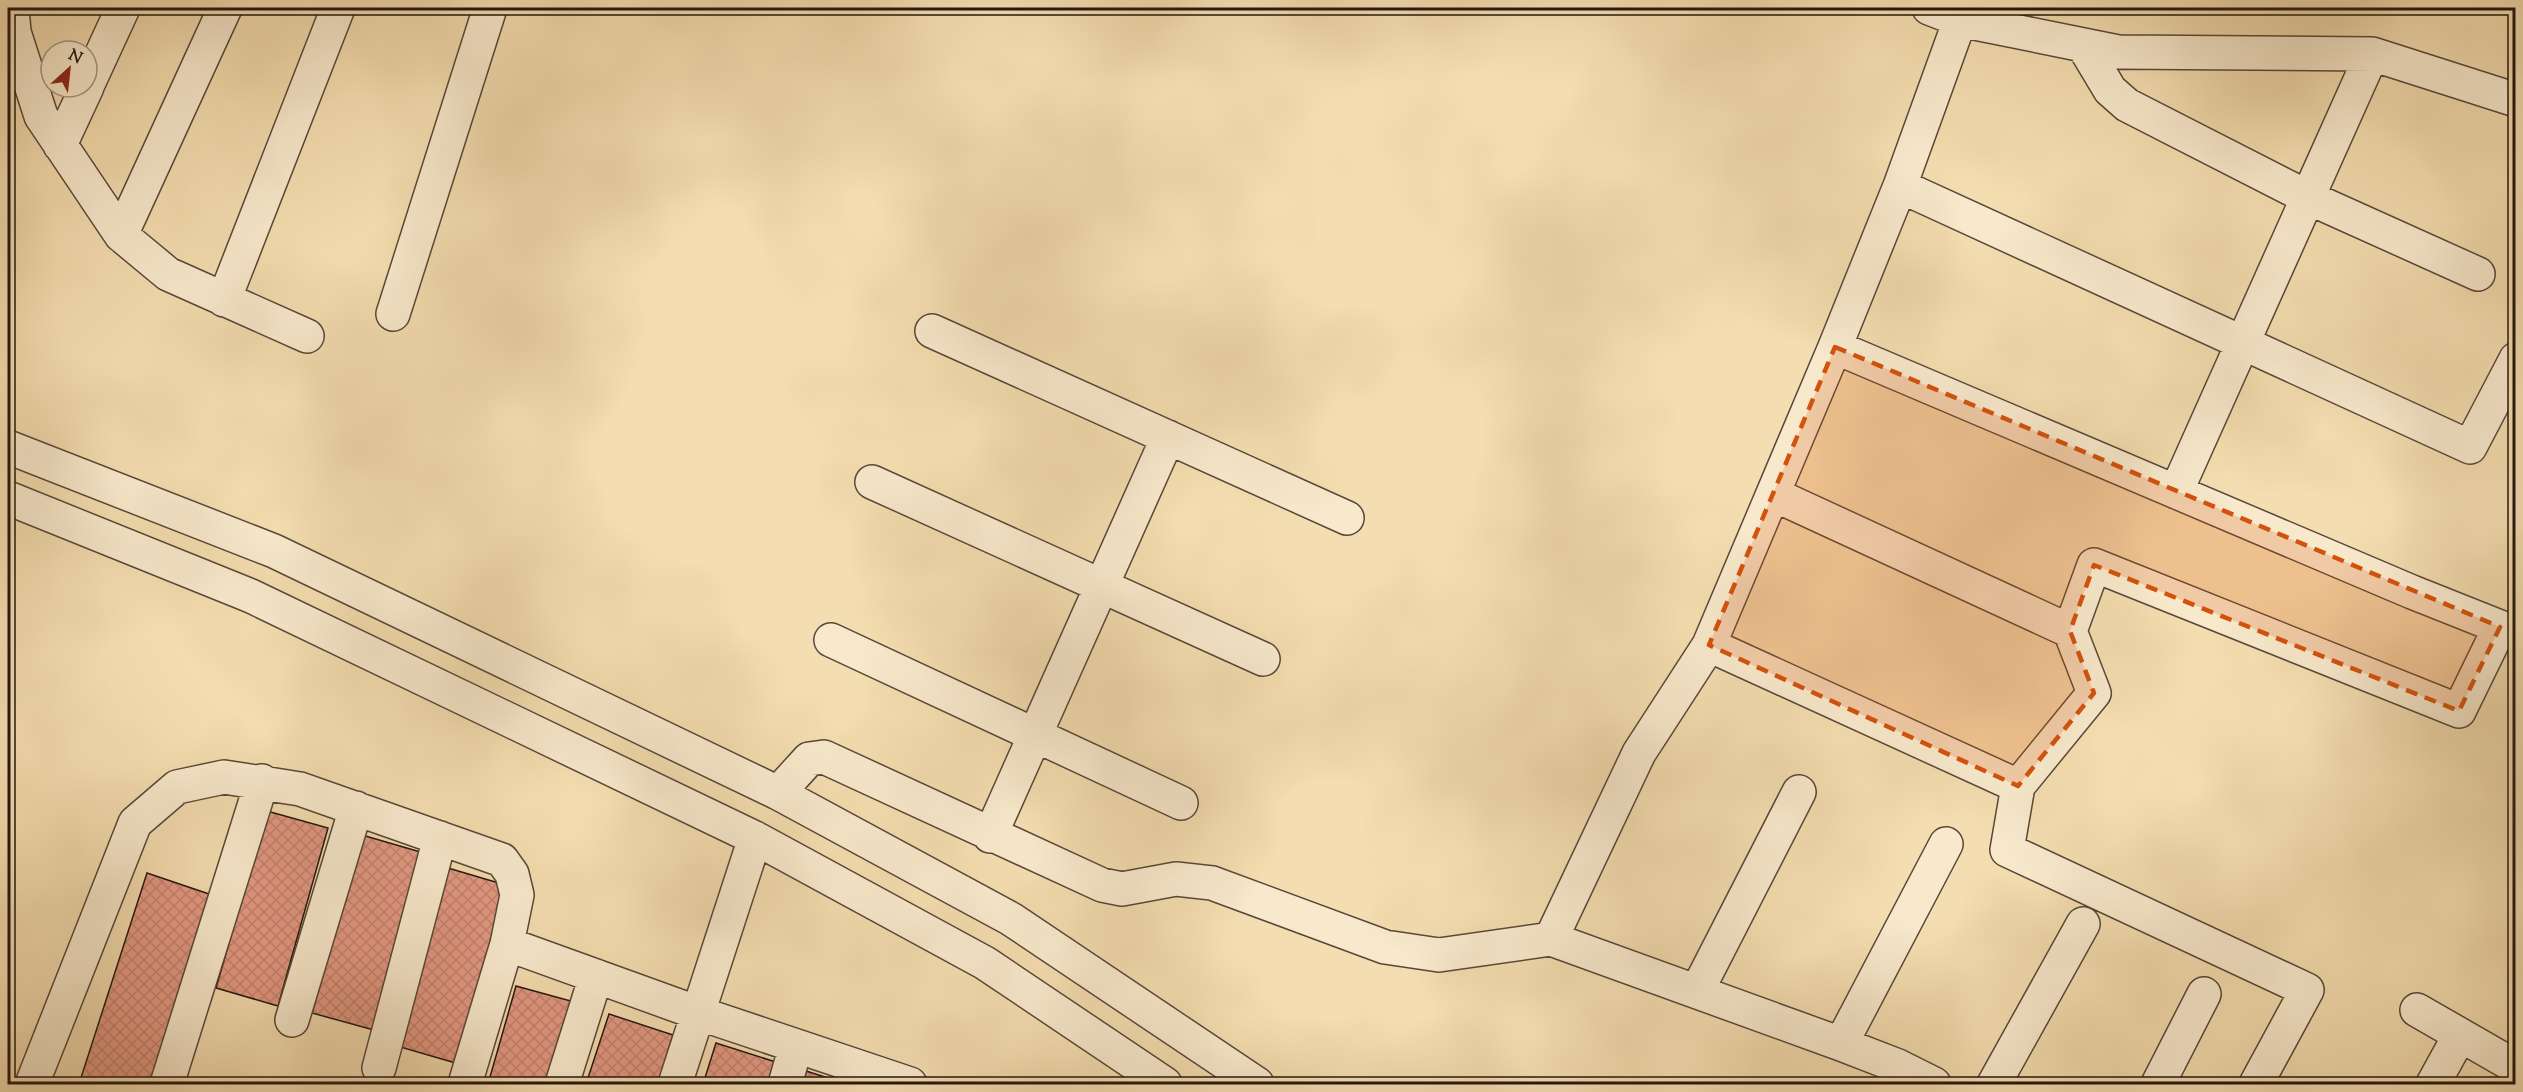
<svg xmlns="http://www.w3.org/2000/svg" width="2523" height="1092" viewBox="0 0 2523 1092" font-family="'Sorts Mill Goudy',serif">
  <defs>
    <pattern id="building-cross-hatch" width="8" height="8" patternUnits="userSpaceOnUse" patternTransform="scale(1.5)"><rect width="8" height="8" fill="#e39882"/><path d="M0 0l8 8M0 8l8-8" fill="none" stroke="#c2826f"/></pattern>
  </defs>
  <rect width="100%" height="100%" fill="#f4ddb0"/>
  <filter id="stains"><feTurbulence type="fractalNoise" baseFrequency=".00333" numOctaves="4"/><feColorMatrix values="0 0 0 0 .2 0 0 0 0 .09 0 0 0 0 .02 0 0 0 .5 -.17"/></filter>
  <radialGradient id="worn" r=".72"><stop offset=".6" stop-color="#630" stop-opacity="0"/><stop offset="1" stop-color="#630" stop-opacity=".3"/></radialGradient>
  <path fill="url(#building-cross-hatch)" stroke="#231611" stroke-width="1.5" d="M267 811 328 828 278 1006 216 988Z
    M362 835 424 853 374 1030 312 1013Z
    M448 868 509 886 459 1064 397 1046Z
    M147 873 212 895 150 1084H79Z
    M516 986 578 1003 555 1084H488Z
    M609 1014 673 1035 658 1084H586Z
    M716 1043 782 1064 775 1084H703Z
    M806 1071 847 1084H802Z"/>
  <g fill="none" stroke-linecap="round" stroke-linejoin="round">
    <defs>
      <path id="minor" d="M12 8 14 32 41 116 121 235 168 274 307 336
        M1929 8 1960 20 2118 52 2372 54 2516 100
        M2083 45 2110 90 2127 105 2307 197 2478 274
        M87 86 123 8
        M60 145 87 87
        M1900 186 1960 20
        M121 235 225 8
        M224 300 338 8
        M393 314 490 8
        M932 331 1347 518
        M1835 347 1709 645 1639 753 1551 939 1841 1044 1898 1066 1934 1084
        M8 447 274 551 778 793 1011 919 1257 1084
        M872 482 1263 659
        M2176 492 2372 54
        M1773 494 2070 631 2094 565 2459 711 2500 627 2412 592 1835 347 1900 186 2470 447 2516 359
        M8 498 251 596 755 838 985 963 1165 1084
        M831 640 1181 803
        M1709 645 2018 786 2007 850 2307 990 2256 1084
        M2018 786 2094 693 2070 631
        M778 793 809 759 824 757 1102 885 1122 889 1176 879 1212 883 1385 947 1439 955 1551 939
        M990 836 1168 437
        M507 944 698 1013 910 1084
        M1697 991 1799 792
        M2417 1010 2516 1067
        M292 1020 356 808
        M1841 1044 1946 844
        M379 1068 440 838
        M32 1084 135 823 177 787 224 777 300 789 502 860 512 874 517 895 507 944 465 1084
        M167 1084 262 781
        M562 1084 596 976
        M675 1084 755 838
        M785 1084 796 1046
        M1994 1084 2083 924
        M2158 1084 2204 994
        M2433 1084 2460 1035"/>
    </defs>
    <use href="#minor" stroke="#574839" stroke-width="36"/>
    <use href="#minor" stroke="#f8e9cc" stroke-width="33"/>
  </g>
  <path fill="#d4520c" fill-opacity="0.2" stroke="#d4520c" stroke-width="4.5" stroke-dasharray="12 8" stroke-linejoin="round" d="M1835 347 2500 627 2459 711 2094 565 2070 631 2094 693 2018 786 1709 645Z"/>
  <rect width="2523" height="1092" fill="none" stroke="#f4ddb0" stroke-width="30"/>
  <rect x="9" y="9" width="2505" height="1074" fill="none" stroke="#231611" stroke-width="3"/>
  <rect x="15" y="15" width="2493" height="1062" fill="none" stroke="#231611" stroke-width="1.5"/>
  <g transform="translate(69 69) rotate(27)"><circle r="28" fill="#f8e9cc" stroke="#a39581" stroke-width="1.5"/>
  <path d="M0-4.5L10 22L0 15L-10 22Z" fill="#8f2418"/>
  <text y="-9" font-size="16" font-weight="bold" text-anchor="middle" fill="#231611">N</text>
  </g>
  <rect width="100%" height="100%" filter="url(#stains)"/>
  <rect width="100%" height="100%" fill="url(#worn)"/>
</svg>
